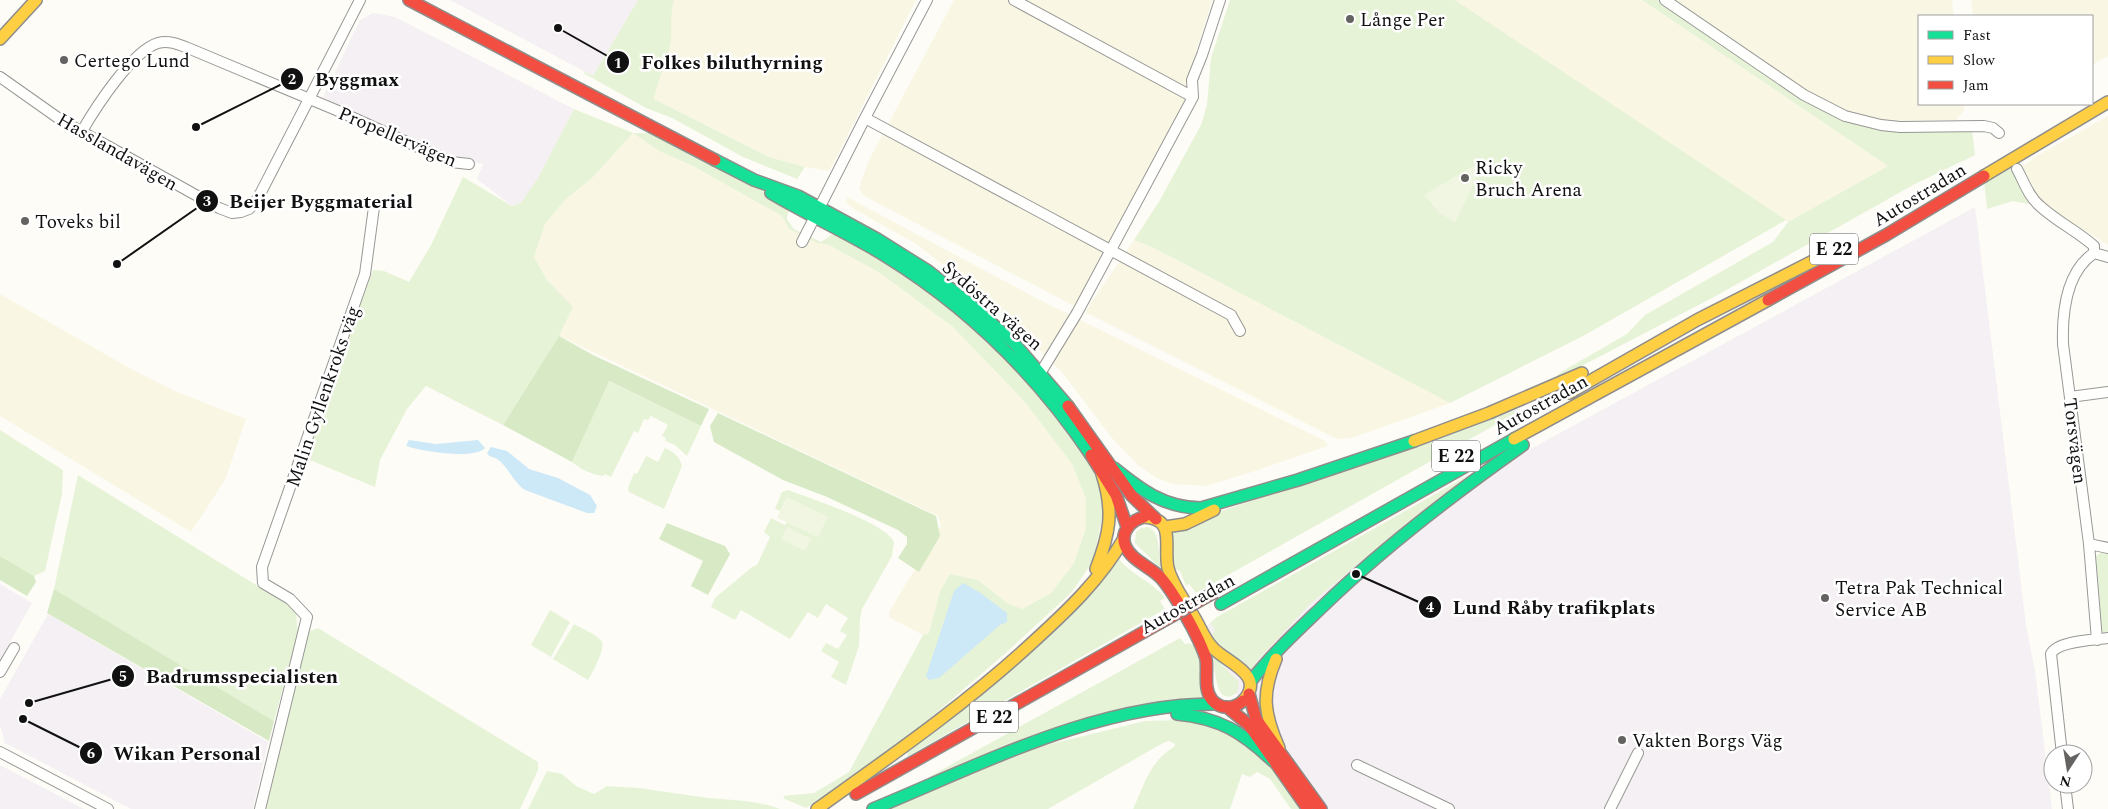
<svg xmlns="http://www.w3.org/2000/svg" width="2108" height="809" viewBox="0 0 2108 809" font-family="Spectral,serif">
  <rect width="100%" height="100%" fill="#fdfcf7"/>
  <path fill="#f5f0f3" d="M450 0H638L593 76Z
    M373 13 395 17 574 109 538 179 521 203 512 206 477 179 483 164 453 157 348 111 323 97 360 20Z
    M1975 207 2026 625 2035 671 2052 809H1315L1250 717 1198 630Z
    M0 584 32 603 0 660Z
    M48 614 268 742 253 809H131L5 743 0 725V699Z
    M0 765 84 809H0Z"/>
  <path fill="#f9f7e4" d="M674 0H916L833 164 828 171 805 167 769 157 654 99 656 85 670 47V12Z
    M954 0H1212L1191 68 1188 100 1115 234 1074 306 864 196 859 188 868 162Z
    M1455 0H1642L1888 166 1788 222Z
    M1671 0H1952L1954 16H1919V104H1964V110L1956 120 1888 121 1848 112 1794 85Z
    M1971 0H2108V56L2092 65V16H1973Z
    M2108 116V245L2046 207 2030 185 2022 167 2035 157Z
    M633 133 659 151 693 166 782 216 789 229 817 243 829 245 880 273 953 327 1025 402 1072 464 1086 499V528L1074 563 1051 593 1022 609 1007 603 978 580 940 591 929 633 923 635 890 618 889 612 941 526 938 516 559 336 573 307 547 280 534 257 545 224 565 200 593 177Z
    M847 197 1040 300 1325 441 1328 446 1252 472 1206 486 1172 484 1157 478 1139 466 1112 438 1061 371 989 301 916 244 854 209 846 202Z
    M1134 240 1156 249 1450 403 1352 438 1337 439 1085 312Z
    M0 294 133 370 177 392 246 419 225 480 191 532 0 416Z"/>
  <path fill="#e7f3d7" d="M638 0H674C669 16 673 31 670 46 667 64 657 80 654 99L769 157 805 167 797 179 743 157 672 118 646 108 585 74 583 71 593 76Z
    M1230 0H1455L1786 220 1585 335 1450 403 1156 249 1134 240 1160 200 1201 125 1207 105 1211 58Z
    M1642 0H1660L1780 84 1863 124 1972 129 1975 155 1913 185 1714 297 1545 385 1561 372 1627 334 1645 315 1773 242 1788 222 1888 166Z
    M574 109 633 133H653L759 189 789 206 787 219 794 229 821 242 833 234 874 255 953 310 1033 387 1092 467 1106 500 1093 561 1072 592 1009 650 927 721 866 768 806 808 785 799 783 796 814 793 849 772 923 635 929 633 940 591 950 574 978 580 1007 603 1022 609 1051 593 1074 563 1086 528V499L1072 464 1025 402 953 327 880 273 829 245 817 243 789 229 782 216 693 166 659 151 633 133 593 177 565 200 545 224 534 257 547 280 573 307 559 336 503 425 426 386 407 409 380 460 375 487 305 458 373 270 384 271 409 282 431 245 463 177 512 206 521 203 538 178Z
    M2012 167 2034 205 2013 201 1987 209 1984 181Z
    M608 381 701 426 687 456 675 445 665 441 666 438 662 436 668 425 651 416 648 420 644 419 638 433 634 431 611 477 605 474 603 476C590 474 582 470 572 462Z
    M1519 409 1520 411 1196 593 1189 584 1186 586 1180 571 1173 568 1172 533 1219 512Z
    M0 430 63 470 62 494 45 571 34 576 0 556Z
    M665 448C673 452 680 456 682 466L664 509 629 492 628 488 634 473 637 474 646 456 658 462Z
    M1485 466 1397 531 1309 605 1256 662 1252 670 1210 637 1215 630 1210 623 1217 617Z
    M78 475 290 606 296 614 298 633 274 721 54 589Z
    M788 490C809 498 886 523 894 542L892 556 862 609 860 619 859 646 846 685 831 677 839 662 821 651 826 643 838 649 847 635 840 631 848 618 826 604 818 618 808 612 790 639 741 610 735 620 711 607 715 598 752 567 757 565 770 537 764 532 771 518 785 525 787 522 818 537 787 497 780 511 775 509 782 492Z
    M1148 527C1162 533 1157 553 1161 566L1159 567 1135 543 1136 532 1141 528Z
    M2100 553H2108V633L2104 634 2101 628 2094 558Z
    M1118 558C1131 575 1152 581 1165 598L1160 601 1165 609 908 756 907 753Z
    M550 610 570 622 551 657 531 645Z
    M574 624C581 628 598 635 602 642 605 649 592 674 588 680L553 659Z
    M318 628 538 762V770L520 809H264L308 632Z
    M1180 638 1185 644 1190 643 1200 651 1204 697 927 778Z
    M1215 658 1239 682 1237 693C1215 708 1216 672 1213 659Z
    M1180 720 1223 728 1270 767 1301 809H1291L1270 779 1257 772 1250 777 1242 774 1230 809H1133C1145 784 1149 762 1174 747L1175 744 1169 741 1163 743 1048 809H889L1030 749 1145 721Z
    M547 771 562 774 576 786 594 794 607 786 639 788 708 798 746 801 768 805 780 809H528Z"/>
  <path fill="#d8eac5" d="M559 336 593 355 709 409 701 426 609 381 572 462 503 425Z
    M718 413 936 516 940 536 919 572 898 558 907 544V537L898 530 827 497 783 480 714 442 710 426Z
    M667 523 725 546 730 554 708 595 691 586 703 561 659 539Z
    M0 556 34 576 36 582 27 596 0 580Z
    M54 589 274 721 269 741 47 613Z"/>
  <path fill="#f0f6e1" d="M1483 160 1484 161 1455 223 1439 212 1424 195Z
    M787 497 828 517 818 537 777 518Z
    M787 527 811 539 805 551 781 539Z"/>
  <path fill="#cde8f7" d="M409 440 436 444 478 440 485 448C474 460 421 451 406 446Z
    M491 447 507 451 529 469 558 478 590 495 597 506 594 513H587L525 490C513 482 508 466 497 459 492 456 490 458 487 453Z
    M963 583 979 592 1007 613V622L1000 625 939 678 929 680 926 676 954 591Z"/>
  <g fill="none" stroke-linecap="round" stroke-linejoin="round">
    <defs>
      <path id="street" d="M927 0 865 118 1231 315 1240 331
        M1014 0 1193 97 1077 313 1041 372
        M1665 0 1804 95 1845 116 1881 125 1900 127 1984 126 1993 128 1999 133
        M0 77 61 120 219 208 232 213 241 212 249 209 258 198 360 0
        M1193 97 1192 80 1202 55 1220 0
        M82 131C96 107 132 51 158 43 168 40 178 44 188 48L336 110 451 162 469 164
        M2017 169C2024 182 2029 197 2040 206 2056 221 2077 231 2094 246V253
        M802 242 865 118
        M2094 253C2066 272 2062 312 2063 344L2089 544 2097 640
        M2094 253 2108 257
        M2070 397 2108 392
        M2089 544 2108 548
        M0 672 14 648
        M0 752 108 809
        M2062 754 2051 654C2057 641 2094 640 2108 638
        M1357 765 1449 809
        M2065 784 2068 809
        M260 809 307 617 290 599 263 583 262 567 365 274 374 207
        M1610 809 1638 753"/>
      <path id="fast" d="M715 160 754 180 798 196 877 239 928 271 969 303 1014 343 1068 406
        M771 193C808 215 848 233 884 255 967 306 1037 375 1091 455
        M1114 468C1141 490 1165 508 1201 508L1298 480 1414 441
        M1221 604 1514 439
        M1251 681C1272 654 1297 631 1322 607 1384 547 1452 495 1523 445
        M1177 714C1220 718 1242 732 1273 761
        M873 809C980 765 1098 703 1216 704"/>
      <path id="slow" d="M0 39 36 0
        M1984 176 2108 102
        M1569 393 1697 320 1815 260
        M1514 439 1768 300
        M1414 441 1489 413 1582 373
        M1144 517C1177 519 1163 546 1168 568 1172 584 1183 598 1191 612 1199 623 1203 638 1213 648 1227 663 1267 675 1243 701
        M1165 527 1185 524 1214 510
        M1096 569C1110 533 1114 511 1102 474
        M1276 659C1261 694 1264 714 1279 748
        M817 809C891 756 966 704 1033 642 1067 611 1100 580 1123 540"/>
      <path id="jam" d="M409 0 715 160
        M1768 300 1886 235 1984 176
        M1068 406 1132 496 1156 519
        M1091 455 1116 495 1127 527
        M1144 517C1132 520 1120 531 1125 545 1130 560 1151 567 1161 578 1174 593 1183 611 1192 627 1197 637 1203 648 1206 659 1208 672 1203 689 1212 700 1221 710 1234 709 1243 701
        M1249 694 1256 719 1321 809
        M1227 707 1249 725 1308 809
        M856 794 1158 624"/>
    </defs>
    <use href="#street" stroke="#979795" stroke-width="12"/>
    <use href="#fast" stroke="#8e8d8b" stroke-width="14"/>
    <use href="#slow" stroke="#8e8d8b" stroke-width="14"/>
    <use href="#jam" stroke="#8e8d8b" stroke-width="14"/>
    <use href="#street" stroke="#fffffe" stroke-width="10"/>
    <use href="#fast" stroke="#16e098" stroke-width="11"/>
    <use href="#slow" stroke="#ffcf43" stroke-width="11"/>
    <use href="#jam" stroke="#f24e42" stroke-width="11"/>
    <defs>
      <path id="jam-bridge" d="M1158 624 1215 592"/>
    </defs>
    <use href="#jam-bridge" stroke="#858482" stroke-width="14" stroke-linecap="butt"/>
    <use href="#jam-bridge" stroke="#f24e42" stroke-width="11"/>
  </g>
  <g fill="#646362" stroke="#fff" stroke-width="2">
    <circle cx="1350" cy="19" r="5"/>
    <circle cx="64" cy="60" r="5"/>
    <circle cx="1465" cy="178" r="5"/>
    <circle cx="25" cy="221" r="5"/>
    <circle cx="1825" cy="598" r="5"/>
    <circle cx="1622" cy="740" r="5"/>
  </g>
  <g text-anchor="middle" stroke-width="5" stroke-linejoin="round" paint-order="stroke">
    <g fill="#fff" stroke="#585858" stroke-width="1">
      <rect x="1810" y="233.5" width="48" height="31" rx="4"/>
      <rect x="1432" y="440.5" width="48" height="31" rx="4"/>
      <rect x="970" y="701.5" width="48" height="31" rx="4"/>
    </g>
    <g font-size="18" font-weight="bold" fill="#111">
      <text x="1834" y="255">E 22</text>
      <text x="1456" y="462">E 22</text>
      <text x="994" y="723">E 22</text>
    </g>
    <g font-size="19" fill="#111" stroke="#fff" text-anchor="start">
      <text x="1360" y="26">Långe Per</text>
      <text x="74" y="67">Certego Lund</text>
      <text x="1475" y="174">Ricky<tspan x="1475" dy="22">Bruch Arena</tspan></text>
      <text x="35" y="228">Toveks bil</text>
      <text x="1835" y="594">Tetra Pak Technical<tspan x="1835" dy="22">Service AB</tspan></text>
      <text x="1632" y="747">Vakten Borgs Väg</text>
    </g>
    <g font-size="19" fill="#111" stroke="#fff">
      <text transform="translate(398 136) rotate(23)" y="7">Propellervägen</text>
      <text transform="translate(118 151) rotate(30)" y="7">Hasslandavägen</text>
      <text transform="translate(1919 194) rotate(-31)" y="7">Autostradan</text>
      <text transform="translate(993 305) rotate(41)" y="7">Sydöstra vägen</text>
      <text transform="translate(322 396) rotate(-71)" y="7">Malin Gyllenkroks väg</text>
      <text transform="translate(1540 404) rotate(-29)" y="7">Autostradan</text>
      <text transform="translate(2076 441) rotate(83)" y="7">Torsvägen</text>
      <text transform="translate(1187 603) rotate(-29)" y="7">Autostradan</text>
    </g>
  </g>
  <path fill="none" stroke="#111" stroke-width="2" d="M558 28L618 62M196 127L292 79M117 264L207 201M1356 574L1430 607M29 703L123 676M23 719L91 753"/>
  <g fill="#111" stroke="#fff" stroke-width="2">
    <circle cx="558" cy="28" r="5"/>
    <circle cx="196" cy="127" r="5"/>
    <circle cx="117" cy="264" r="5"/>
    <circle cx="1356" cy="574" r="5"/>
    <circle cx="29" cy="703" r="5"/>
    <circle cx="23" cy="719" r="5"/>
    <circle cx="618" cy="62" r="12"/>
    <circle cx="292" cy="79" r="12"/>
    <circle cx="207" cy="201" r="12"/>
    <circle cx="1430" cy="607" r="12"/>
    <circle cx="123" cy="676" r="12"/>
    <circle cx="91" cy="753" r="12"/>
  </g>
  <g font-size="15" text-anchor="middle" font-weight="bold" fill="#fff">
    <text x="618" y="68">1</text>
    <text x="292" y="84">2</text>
    <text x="207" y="206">3</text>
    <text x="1430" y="612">4</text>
    <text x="123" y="681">5</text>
    <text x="91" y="758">6</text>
  </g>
  <g font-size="20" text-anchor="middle" font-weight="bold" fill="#111" stroke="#fff" stroke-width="5" stroke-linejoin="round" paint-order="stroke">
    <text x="732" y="69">Folkes biluthyrning</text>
    <text x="357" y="86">Byggmax</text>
    <text x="321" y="208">Beijer Byggmaterial</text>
    <text x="1554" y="614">Lund Råby trafikplats</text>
    <text x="242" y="683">Badrumsspecialisten</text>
    <text x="187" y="760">Wikan Personal</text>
  </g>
  <rect x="1918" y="15" width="175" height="90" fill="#ffffff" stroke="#a0a0a0"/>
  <rect x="1928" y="31" width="25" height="8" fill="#16e098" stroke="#a0a0a0"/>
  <text x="1963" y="40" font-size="15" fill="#111111">Fast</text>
  <rect x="1928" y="56" width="25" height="8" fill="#ffcf43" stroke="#a0a0a0"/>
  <text x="1963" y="65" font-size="15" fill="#111111">Slow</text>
  <rect x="1928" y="81" width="25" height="8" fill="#f24e42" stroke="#a0a0a0"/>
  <text x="1963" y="90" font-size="15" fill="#111111">Jam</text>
  <g transform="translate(2068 769) rotate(192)"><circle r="24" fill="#ffffff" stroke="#a0a0a0"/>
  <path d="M0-4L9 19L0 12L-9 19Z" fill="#646362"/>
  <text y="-8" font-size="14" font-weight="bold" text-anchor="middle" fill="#111111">N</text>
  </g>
</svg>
